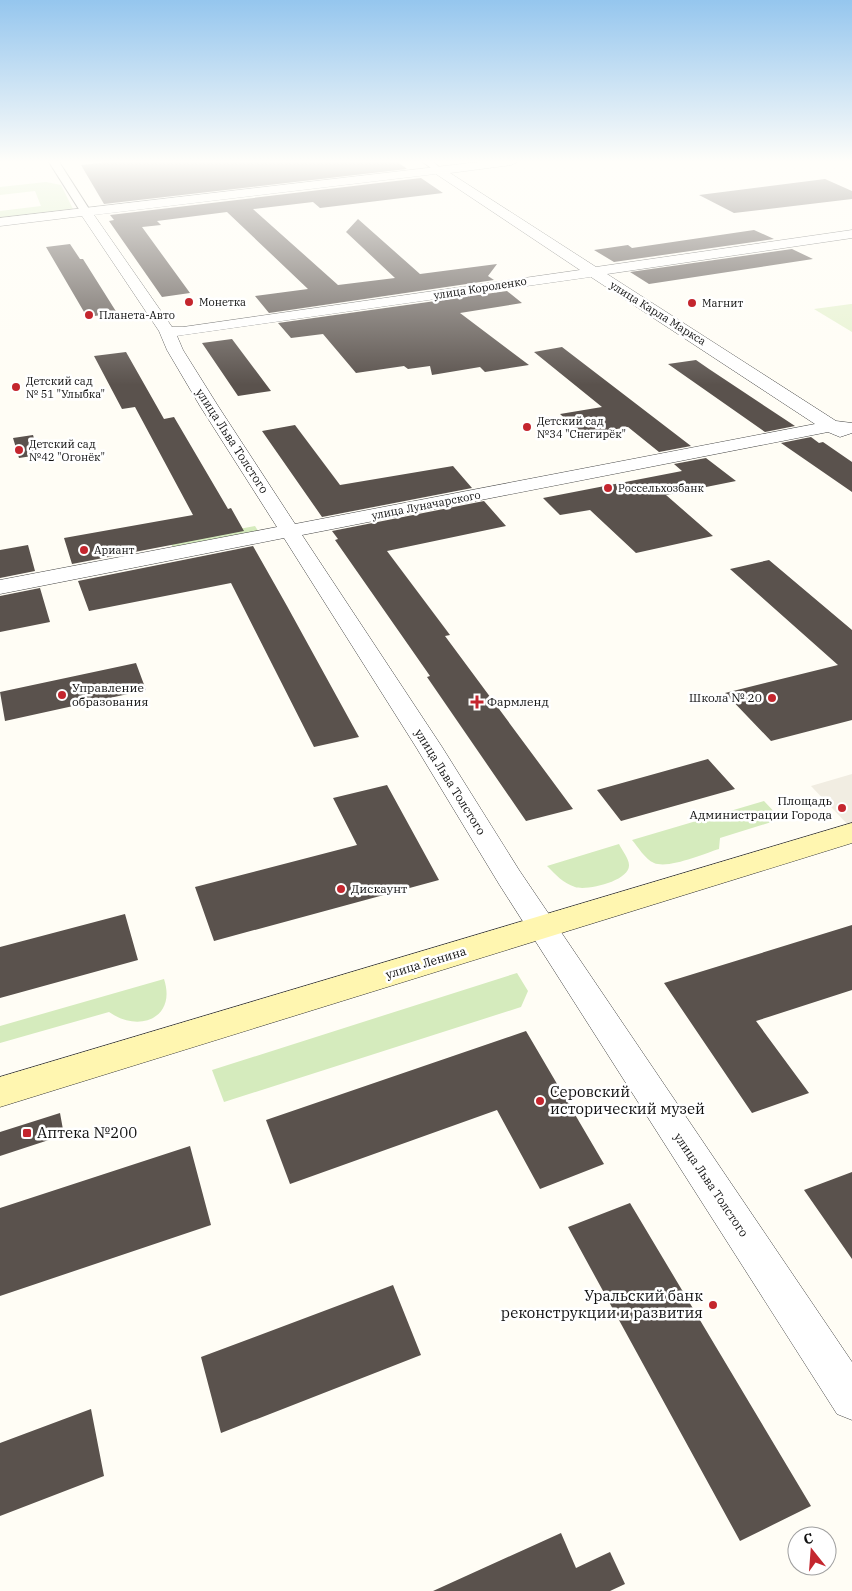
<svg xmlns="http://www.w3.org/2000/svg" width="852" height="1591" viewBox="0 0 852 1591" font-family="'IBM Plex Serif',serif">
  <rect width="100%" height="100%" fill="#fffdf5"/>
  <path fill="#d5ebbd" d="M46 182 61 185 73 209 0 219V211L41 206 35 191 0 195V187Z
    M255 526 260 534 175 551 170 542Z
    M764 801 781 819 720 838 719 849C703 854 669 869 654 863 645 859 638 847 632 840Z
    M619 844C622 850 629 859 629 865 630 881 587 891 575 887 563 883 556 875 547 866Z
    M517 973 528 991 521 1007 224 1102 212 1070Z
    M164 979C177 1019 138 1033 109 1012L0 1043V1026Z"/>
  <path fill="#e6f2cf" d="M852 304V332L814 309 851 304Z"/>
  <path fill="#f1ede2" d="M852 774V829L811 786Z"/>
  <path fill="#5a524d" d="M109 162H398L407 169 104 204 81 165Z
    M421 178 443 193 320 208 313 202 253 209 338 285 395 278 346 232 358 219 420 274 497 264 488 276 494 280 269 313 255 296 308 289 227 212 157 221 161 225 142 227 190 293 162 297 109 221 114 220 110 215Z
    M825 179 852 191V199L734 213 699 195Z
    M754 230 774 239 614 262 594 250 628 245 632 248Z
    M70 244 80 259H83L117 313 87 317 46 247Z
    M792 249 813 259 649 284 630 272Z
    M507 291 522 303 460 313 529 365 485 372 480 367 432 375 430 366 408 369 404 366 356 373 323 334 291 338 278 323Z
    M232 339 271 391 238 396 202 343Z
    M562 347 691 446 659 452 628 427 583 435 560 414 602 407 534 352Z
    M126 352 164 419 174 417 228 509 231 508 244 531 72 564 64 538 193 515 135 407 122 409 94 356Z
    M696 360 709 369 795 426 765 432 668 364Z
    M295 425 340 485 453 466 472 488 322 517 262 431Z
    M33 435 39 455 19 458 13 438Z
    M811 437 819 443 823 442 852 462V492L781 443Z
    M706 458 736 481 666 495 713 536 636 553 590 510 560 515 543 498 682 471 674 464Z
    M484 501 506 526 387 551 450 635 445 636 573 809 526 821 427 677 430 676 335 540 338 539 332 531Z
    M28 545 35 571 0 578V550Z
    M253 546 287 606 359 737 314 747 231 583 89 611 78 581Z
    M769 560 852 630V720L771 741 725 693 838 665 730 569Z
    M40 588 50 622 0 632V596Z
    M136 663 146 690 5 721 0 692Z
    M708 759 735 789 621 821 597 790Z
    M387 785 439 880 214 941 195 887 357 845 333 798Z
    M125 914 138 960 0 998V947Z
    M852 925V990L756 1021 809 1093 752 1113 664 983Z
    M526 1031 604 1164 540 1189 497 1110 290 1184 266 1120Z
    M60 1113 64 1135 0 1156V1132Z
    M190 1146 211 1225 0 1296V1208Z
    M852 1172V1259L804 1190Z
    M630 1203 811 1506 740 1541 568 1227Z
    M393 1285 421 1355 221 1433 201 1357Z
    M91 1409 104 1476 0 1516V1443Z
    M561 1533 576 1568 610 1552 625 1584 610 1591H433Z"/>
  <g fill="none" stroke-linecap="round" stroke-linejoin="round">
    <defs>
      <path id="minor" d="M49 162H59L91 212 90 214H82Z
        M423 162H433L444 171 439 174Z"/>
      <path id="tertiary" d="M479 162H517L511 165 450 173 596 267 852 230V238L607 274 836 421 852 423V433L840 437 828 432 302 535 442 747 519 870 852 1362V1420L837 1414 499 884 416 747 284 538 0 594V580L277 527 200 406 167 350 159 331 82 216 0 226V218ZM436 174 580 270 183 327H172L94 215ZM591 277 815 424 295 524 218 406 183 350 177 336Z"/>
      <path id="secondary" d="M852 823V843L0 1107V1077Z"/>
    </defs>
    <use href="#minor" stroke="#444" stroke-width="2"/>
    <use href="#tertiary" stroke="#444" stroke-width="1"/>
    <use href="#secondary" stroke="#333" stroke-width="1"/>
    <use href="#minor" fill="#fff" fill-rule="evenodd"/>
    <use href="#tertiary" fill="#fff" fill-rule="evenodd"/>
    <use href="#secondary" fill="#fff6b0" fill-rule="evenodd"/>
  </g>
  <linearGradient id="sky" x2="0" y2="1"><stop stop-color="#95c6ee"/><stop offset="0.42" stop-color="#fffefa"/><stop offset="1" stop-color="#fffefa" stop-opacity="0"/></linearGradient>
  <rect width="852" height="385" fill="url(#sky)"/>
  <g fill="#c4262e" stroke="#fff" stroke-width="2">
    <circle cx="189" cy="302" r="5"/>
    <circle cx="692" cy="303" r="5"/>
    <circle cx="89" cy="315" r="5"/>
    <circle cx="16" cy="387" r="5"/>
    <circle cx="527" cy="427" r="5"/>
    <circle cx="19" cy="450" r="5"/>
    <circle cx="608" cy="488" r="5"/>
    <circle cx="84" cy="550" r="5"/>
    <circle cx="62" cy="695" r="5"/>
    <circle cx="772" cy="698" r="5"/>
    <path d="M474.5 694.5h5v5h5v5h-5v5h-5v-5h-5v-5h5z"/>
    <circle cx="842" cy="808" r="5"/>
    <circle cx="341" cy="889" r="5"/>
    <circle cx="540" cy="1101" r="5"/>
    <rect x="22" y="1128" width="10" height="10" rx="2.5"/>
    <circle cx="713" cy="1305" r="5"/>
  </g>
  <g text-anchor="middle" stroke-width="5" stroke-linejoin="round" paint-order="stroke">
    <g font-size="11" fill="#111" stroke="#fff">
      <text transform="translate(480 288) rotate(-9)" y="4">улица Короленко</text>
      <text transform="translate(658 313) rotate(32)" y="4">улица Карла Маркса</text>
      <text transform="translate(426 505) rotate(-11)" y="4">улица Луначарского</text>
    </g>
    <g font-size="11" fill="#111" stroke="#fff" text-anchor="start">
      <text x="199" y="306">Монетка</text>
      <text x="702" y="307">Магнит</text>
      <text x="99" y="319">Планета-Авто</text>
      <text x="26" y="385">Детский сад<tspan x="26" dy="13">№ 51 "Улыбка"</tspan></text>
      <text x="537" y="425">Детский сад<tspan x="537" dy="13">№34 "Снегирёк"</tspan></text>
      <text x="29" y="448">Детский сад<tspan x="29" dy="13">№42 "Огонёк"</tspan></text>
      <text x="618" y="492">Россельхозбанк</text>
      <text x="94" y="554">Ариант</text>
    </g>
    <g font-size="12" fill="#111" stroke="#fff">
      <text transform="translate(232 441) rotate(57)" y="4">улица Льва Толстого</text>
      <text transform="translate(450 782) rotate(58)" y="4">улица Льва Толстого</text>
      <text transform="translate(426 963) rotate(-17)" y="4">улица Ленина</text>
      <text transform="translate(711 1185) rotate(56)" y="4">улица Льва Толстого</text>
    </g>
    <g font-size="12" fill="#111" stroke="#fff" text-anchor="start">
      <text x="72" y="692">Управление<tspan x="72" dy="14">образования</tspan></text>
      <text x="762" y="702" text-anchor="end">Школа № 20</text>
      <text x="487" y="706">Фармленд</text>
      <text x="832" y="805" text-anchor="end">Площадь<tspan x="832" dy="14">Администрации Города</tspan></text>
      <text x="351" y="893">Дискаунт</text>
    </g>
    <g font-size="15" fill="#111" stroke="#fff" text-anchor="start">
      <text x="550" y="1097">Серовский<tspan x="550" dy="17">исторический музей</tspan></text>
      <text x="37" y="1138">Аптека №200</text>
      <text x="703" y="1301" text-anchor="end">Уральский банк<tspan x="703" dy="17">реконструкции и развития</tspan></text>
    </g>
  </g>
  <g transform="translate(812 1551) rotate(343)"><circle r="24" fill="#ffffff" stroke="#a0a0a0"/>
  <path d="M0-4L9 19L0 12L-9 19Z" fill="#c4262e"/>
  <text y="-8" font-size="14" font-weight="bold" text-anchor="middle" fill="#111111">С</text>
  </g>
</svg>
